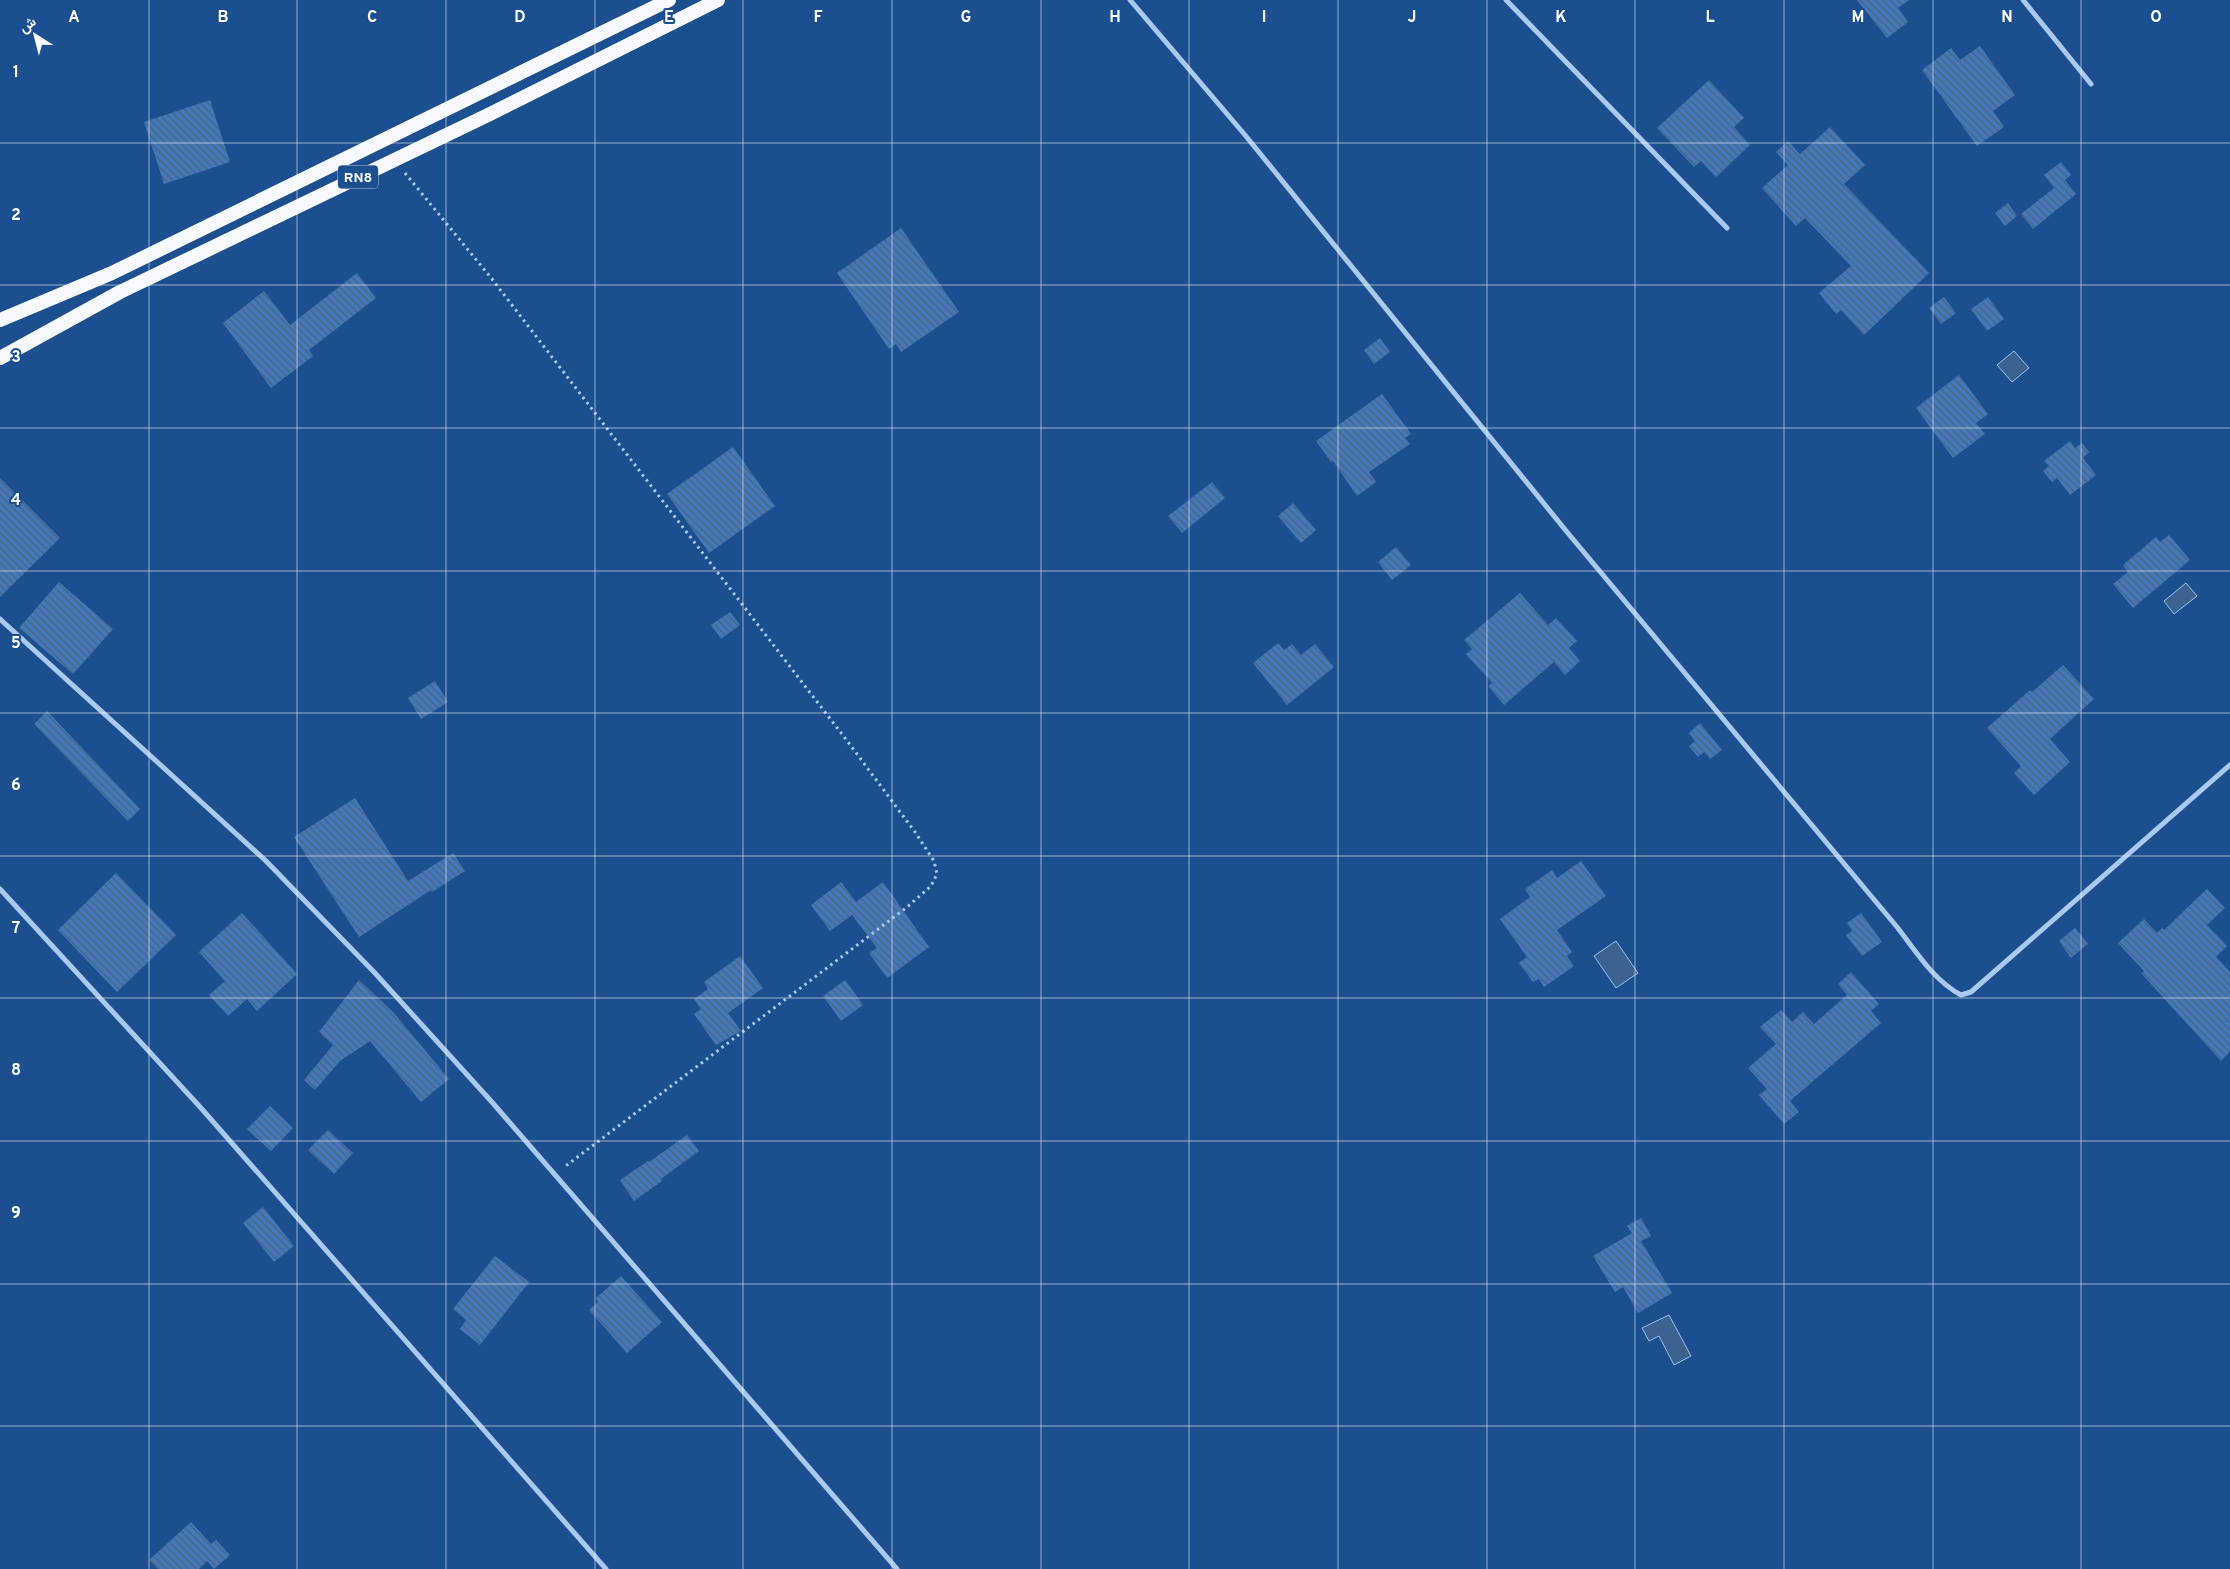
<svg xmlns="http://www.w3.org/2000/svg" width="2230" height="1569" viewBox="0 0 2230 1569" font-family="Overpass,Vazirmatn,sans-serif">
  <defs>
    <pattern id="building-back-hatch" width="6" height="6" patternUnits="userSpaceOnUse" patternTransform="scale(1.25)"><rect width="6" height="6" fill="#4478b7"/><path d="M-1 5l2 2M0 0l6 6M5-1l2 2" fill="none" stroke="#486282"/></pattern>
  </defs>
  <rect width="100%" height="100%" fill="#1b4f8f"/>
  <path fill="#3c6290" stroke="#9cc4f0" d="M2014 351 2029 368 2012 382 1997 365Z
    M2186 583 2197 596 2174 614 2164 601Z
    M1616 941 1638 973 1616 988 1594 956Z
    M1669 1315 1691 1356 1674 1365 1659 1336 1649 1341 1642 1328Z"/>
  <path fill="url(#building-back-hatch)" d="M1857 0H1909L1898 8 1908 22 1887 38Z
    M1980 46 2015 95 1993 111 2004 127 1977 146 1922 70 1951 48 1960 60Z
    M1709 80 1744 118 1734 127 1750 145 1716 177 1701 161 1694 167 1657 128Z
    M210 100 230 162 164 184 144 122Z
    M1830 127 1865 165 1844 184 1929 273 1864 335 1841 310 1836 314 1819 293 1851 266 1805 218 1796 226 1762 188 1788 165 1776 152 1788 141 1800 154Z
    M2061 162 2071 175 2065 180 2076 194 2033 229 2021 214 2054 188 2044 175Z
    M2008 203 2017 216 2005 226 1995 213Z
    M901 228 959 312 901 352 896 344 889 349 837 273Z
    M357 273 376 298 309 350 313 356 271 388 223 323 264 291 290 325Z
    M1944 297 1956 313 1941 324 1929 308Z
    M1988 297 2004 319 1987 331 1971 309Z
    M1380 338 1390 352 1374 364 1364 350Z
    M1959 375 1988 414 1976 423 1985 434 1953 458 1916 408Z
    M1382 394 1411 434 1405 438 1410 444 1369 472 1376 482 1357 496 1333 461 1331 462 1316 441Z
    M2070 441 2075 448 2082 443 2089 452 2083 458 2096 475 2070 495 2057 478 2052 482 2043 471 2049 466 2044 461Z
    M733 447 775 506 709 553 667 494Z
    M0 478 60 538 0 597Z
    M1212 482 1225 498 1182 533 1168 516Z
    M1293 503 1316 530 1301 543 1278 516Z
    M2169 535 2190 560 2133 608 2113 584 2128 572 2123 565 2156 537 2160 542Z
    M1396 547 1411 565 1392 580 1378 562Z
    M59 582 113 629 73 674 19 628Z
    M1520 593 1548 625 1556 618 1577 641 1569 648 1580 661 1565 675 1554 662 1504 705 1488 686 1492 683 1466 654 1472 649 1464 640Z
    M730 612 740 625 721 639 711 625Z
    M1278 643 1284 650 1292 644 1301 655 1315 644 1334 667 1287 705 1253 663Z
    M2063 665 2094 699 2050 739 2070 762 2034 795 2014 773 2021 766 1987 728 2030 690 2032 692Z
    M435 681 448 702 421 719 408 698Z
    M47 711 140 809 128 821 34 724Z
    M1700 723 1722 750 1710 759 1704 752 1698 757 1689 746 1695 741 1689 733Z
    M355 798 408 881 453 853 465 871 432 892 431 890 359 937 294 837Z
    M1581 861 1606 896 1557 930 1572 952 1567 956 1574 966 1544 987 1539 979 1533 982 1519 963 1527 957 1500 919 1530 897 1525 889 1552 870 1557 878Z
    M116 873 176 935 117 992 58 930Z
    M841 882 856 902 883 882 929 947 887 978 869 953 877 948 852 915 830 931 811 905Z
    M2207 889 2225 908 2207 925 2227 946 2216 957 2230 972V1052L2221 1061 2141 973 2144 971 2118 943 2144 919 2157 933 2162 928 2164 930Z
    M242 913 297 974 257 1011 247 999 228 1016 209 995 225 981 199 952Z
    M1861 913 1882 942 1862 956 1846 935 1852 931 1847 923Z
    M2075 928 2088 944 2071 958 2059 941Z
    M740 956 763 988 728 1013 741 1031 716 1045 694 1014 701 1009 694 999 708 989 704 982Z
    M1851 972 1879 1004 1871 1011 1881 1023 1790 1101 1799 1112 1784 1124 1759 1095 1767 1089 1748 1068 1776 1044 1760 1027 1781 1010 1792 1022 1803 1012 1814 1024 1847 995 1838 984Z
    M359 980 394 1013 449 1079 421 1102 370 1041 340 1061 315 1090 304 1080 333 1045 319 1032Z
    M845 980 863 1005 841 1021 823 996Z
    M270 1106 293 1128 271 1151 247 1129Z
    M328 1130 353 1153 334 1174 308 1150Z
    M687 1135 699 1151 661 1179 662 1181 634 1201 620 1180 648 1161 649 1162Z
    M263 1207 294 1246 274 1262 243 1223Z
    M1641 1218 1651 1236 1641 1241 1672 1293 1638 1313 1623 1287 1615 1292 1593 1256 1632 1233 1627 1226Z
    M495 1256 529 1282 480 1345 460 1329 466 1320 453 1309Z
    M621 1276 662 1322 627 1353 589 1310 598 1302 596 1298Z
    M191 1522 211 1544 216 1540 230 1555 214 1569 207 1561 199 1569H158L149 1560Z"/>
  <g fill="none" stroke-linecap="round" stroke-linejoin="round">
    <path stroke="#a9c9ee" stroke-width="3" stroke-dasharray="2.5 4" stroke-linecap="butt" d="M405 173 492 279 848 742 915 832 934 861 937 874 931 886 906 908 563 1168"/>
    <path stroke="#a9c9ee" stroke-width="5" d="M1130 0 1245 135 1567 532 1897 927C1916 951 1933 980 1961 995L1971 992 2230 765
      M1506 0 1727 228
      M2023 0 2091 84
      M0 619 265 860 374 972 491 1101 897 1569
      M0 889 201 1108 606 1569"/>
    <path stroke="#f8faff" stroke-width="14" d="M0 320 112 273 669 0
      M0 358 120 292 488 115 718 0"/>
  </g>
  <path fill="none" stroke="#fff" stroke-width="1" stroke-opacity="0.55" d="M149 0V1569M297 0V1569M446 0V1569M595 0V1569M743 0V1569M892 0V1569M1041 0V1569M1189 0V1569M1338 0V1569M1487 0V1569M1635 0V1569M1784 0V1569M1933 0V1569M2081 0V1569M0 143H2230M0 285H2230M0 428H2230M0 571H2230M0 713H2230M0 856H2230M0 998H2230M0 1141H2230M0 1284H2230M0 1426H2230"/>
  <g text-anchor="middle" stroke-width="4" stroke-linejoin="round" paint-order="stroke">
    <rect fill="#1b4f8f" stroke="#bbcadd" stroke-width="1" x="338" y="165.5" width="40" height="23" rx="4"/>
    <g font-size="14" font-weight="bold" fill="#fff">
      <text x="358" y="182">RN8</text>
    </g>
  </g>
  <g font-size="16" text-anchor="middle" font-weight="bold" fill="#fff" stroke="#1b4f8f" stroke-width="4" stroke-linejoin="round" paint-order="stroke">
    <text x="74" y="22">A</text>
    <text x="223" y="22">B</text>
    <text x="372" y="22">C</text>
    <text x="520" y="22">D</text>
    <text x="669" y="22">E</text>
    <text x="818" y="22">F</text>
    <text x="966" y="22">G</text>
    <text x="1115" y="22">H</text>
    <text x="1264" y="22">I</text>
    <text x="1412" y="22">J</text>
    <text x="1561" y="22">K</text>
    <text x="1710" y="22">L</text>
    <text x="1858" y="22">M</text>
    <text x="2007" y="22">N</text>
    <text x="2156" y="22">O</text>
    <text x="16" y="77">1</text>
    <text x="16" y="220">2</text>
    <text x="16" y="362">3</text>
    <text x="16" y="505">4</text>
    <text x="16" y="648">5</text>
    <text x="16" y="790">6</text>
    <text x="16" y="933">7</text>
    <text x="16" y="1075">8</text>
    <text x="16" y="1218">9</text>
  </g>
  <g transform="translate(35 35) rotate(324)" stroke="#1b4f8f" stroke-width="4" paint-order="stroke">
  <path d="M0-4L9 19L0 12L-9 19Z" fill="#ffffff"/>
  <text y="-8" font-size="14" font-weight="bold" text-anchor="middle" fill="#ffffff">ش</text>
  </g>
</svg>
